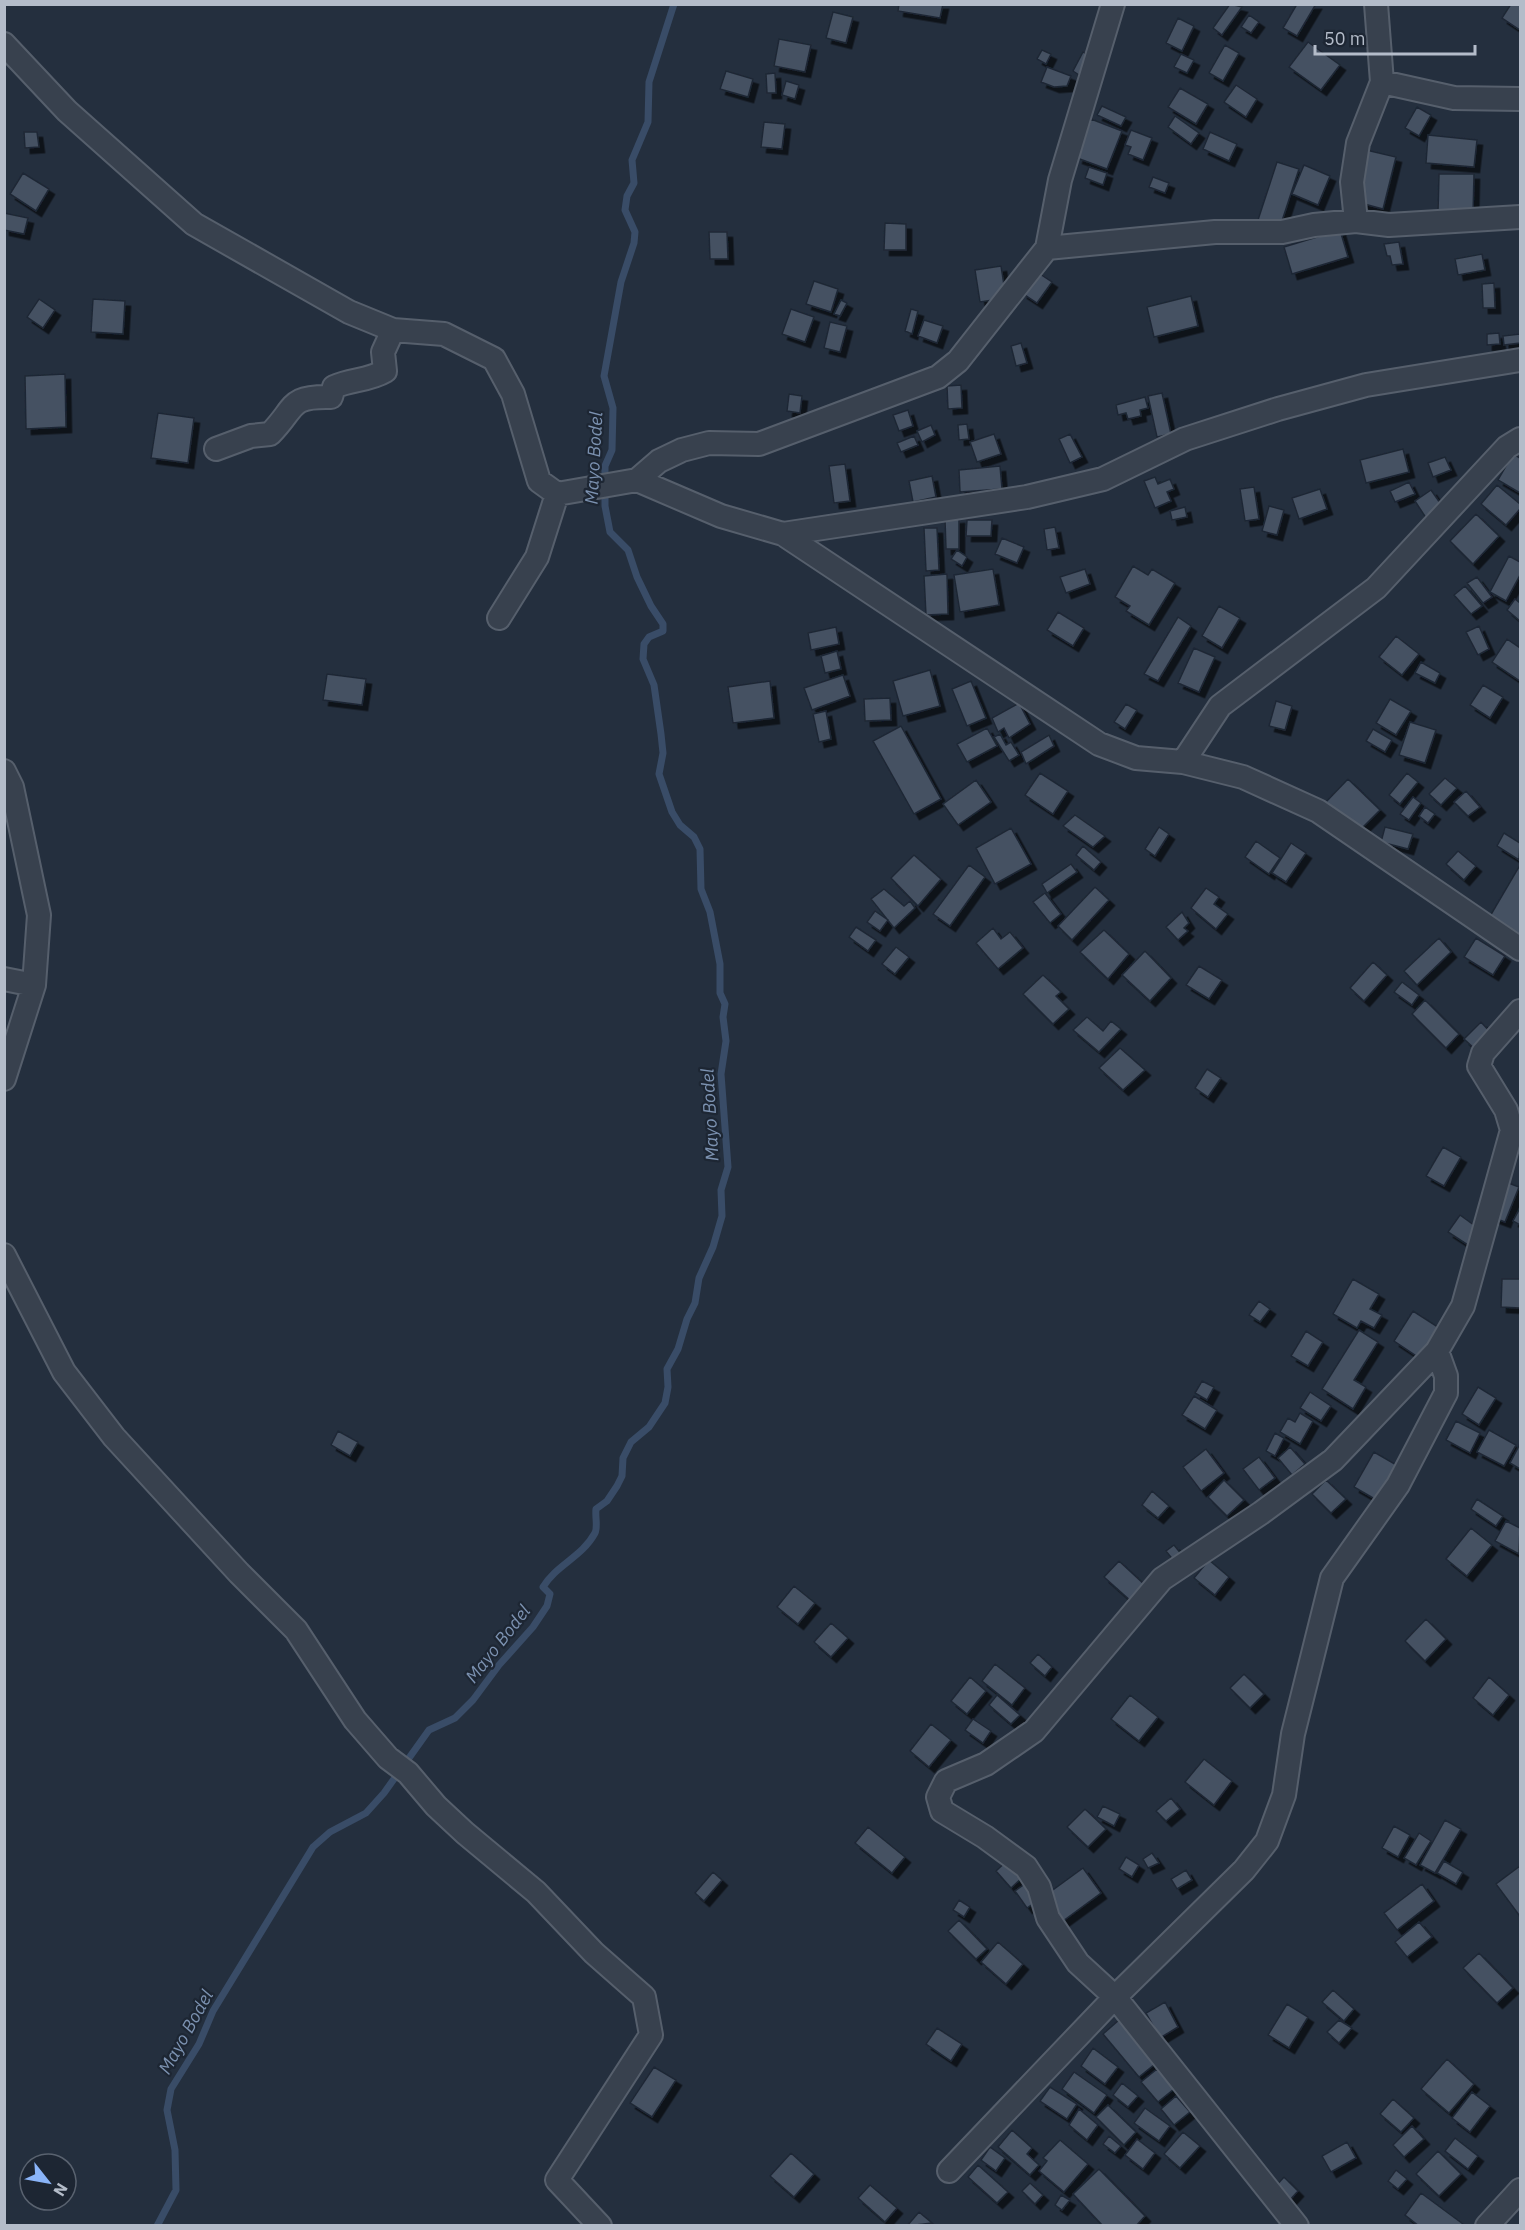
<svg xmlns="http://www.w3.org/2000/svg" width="1525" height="2230" viewBox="0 0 1525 2230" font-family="'IBM Plex Sans',sans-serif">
  <defs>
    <filter id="shadow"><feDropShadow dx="5.5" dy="5.5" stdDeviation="0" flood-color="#0009"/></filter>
  </defs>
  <rect width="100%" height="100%" fill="#242f3e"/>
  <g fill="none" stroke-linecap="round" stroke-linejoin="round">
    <path stroke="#394c67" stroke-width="7" d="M157 2226 176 2190 175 2150 167 2110 171 2089 199 2044 213 2011 313 1847 330 1832 366 1813 384 1793 429 1730 455 1718 473 1700 499 1665 533 1627 547 1606 550 1594 543 1587C556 1565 582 1557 595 1533 598 1527 595 1517 596 1509L607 1501 617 1486 622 1476 623 1458 631 1442 649 1427 665 1403 668 1387 667 1369 678 1349 687 1319 695 1303 699 1278 713 1247 722 1216 721 1190 728 1167 721 1074 726 1041 723 1017 725 1004 720 993V964L710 912 701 889 700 849 694 837 680 825 672 812 659 774 663 753 661 734 654 685 643 659 644 644 649 637 663 631V624L651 606 637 577 628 550 610 532 605 506V466L612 450 613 408 604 376 621 282 634 243 635 232 625 210 627 196 634 183 632 160 648 122 649 82 674 4"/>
  </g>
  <path fill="#455162" stroke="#1f2835" stroke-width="1.5" filter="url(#shadow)" d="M899 4H943L940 18 898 11Z
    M1230 4 1242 7 1222 35 1213 28Z
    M1297 4H1316L1297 36 1283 28Z
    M1511 4H1520V30L1502 18Z
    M833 12 853 17 846 43 826 38Z
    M1249 15 1259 22 1251 33 1241 27Z
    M1178 18 1194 26 1182 51 1166 43Z
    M779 39 811 45 805 72 774 66Z
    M1308 42 1340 65 1321 90 1289 67Z
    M1225 45 1239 53 1223 81 1209 73Z
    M1042 50 1051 54 1046 64 1037 59Z
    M1083 52 1089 56 1079 75 1073 71Z
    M1181 54 1194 60 1187 73 1174 67Z
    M1047 67 1071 76 1067 86 1054 87 1041 82Z
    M726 71 753 79 748 97 720 89Z
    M775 73 776 93H767L766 74Z
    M786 81 799 85 795 99 782 95Z
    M1236 85 1257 99 1246 117 1224 102Z
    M1180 88 1208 104 1196 124 1168 107Z
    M1102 106 1126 117 1121 126 1097 115Z
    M1417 107 1431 115 1419 136 1405 128Z
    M1175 116 1199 133 1191 144 1168 127Z
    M1091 119 1122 131 1107 169 1077 158Z
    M764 122 785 124 782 149 761 147Z
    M1131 130 1152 138 1143 160 1128 154 1131 147 1125 145Z
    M24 132H37L39 147 25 148Z
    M1210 132 1237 144 1229 161 1203 149Z
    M1428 135 1477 140 1474 167 1426 163Z
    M1366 150 1396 157 1383 209 1353 201Z
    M1277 162 1299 169 1279 230 1257 223Z
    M1304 165 1330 176 1318 205 1292 194Z
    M1089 167 1107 173 1103 185 1085 178Z
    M23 173 49 189 36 211 10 194Z
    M1439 174H1474L1473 214 1438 213Z
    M1153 177 1169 183 1165 193 1149 187Z
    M4 213 28 218 24 234 4 230Z
    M885 223 906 224V250H884Z
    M1340 230 1348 257 1292 274 1284 247Z
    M709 232H727L728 259H710Z
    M1399 242 1403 264 1392 265 1390 256H1387L1384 244Z
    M1482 254 1485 270 1458 275 1455 259Z
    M1001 266 1006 298 980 302 975 270Z
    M1037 272 1052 282 1037 303 1022 293Z
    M814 281 838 289 831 312 806 304Z
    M1494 283 1495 308H1483L1482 284Z
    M1191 296 1198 326 1154 337 1147 307Z
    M39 299 55 310 43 328 27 317Z
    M93 299 125 301 123 334 91 332Z
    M841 300 847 303 840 316 834 314Z
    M791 309 814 317 805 342 782 334Z
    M911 309 918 311 912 334 905 331Z
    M924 320 943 326 937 343 918 336Z
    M830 322 847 326 840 352 824 348Z
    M1499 333 1500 344 1487 345V334Z
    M1520 334V343L1504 345 1503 336Z
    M1021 343 1027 363 1016 366 1011 346Z
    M65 374 66 427 26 429 25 376Z
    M961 385 962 408 948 409 947 386Z
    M1162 393 1171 434 1157 437 1148 396Z
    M789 394 802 396 800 413 787 411Z
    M1145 397 1148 408 1140 410 1141 416 1128 419 1126 413 1118 415 1116 405Z
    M908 410 913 426 899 431 893 415Z
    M158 413 194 418 188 463 151 458Z
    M967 424 969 439 959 440 958 425Z
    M931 425 935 435 922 442 917 431Z
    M994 434 1001 454 977 462 970 442Z
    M1070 434 1082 457 1070 463 1059 439Z
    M914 436 918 445 901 452 897 443Z
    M1403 449 1409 472 1366 483 1360 460Z
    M1513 454 1520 458V493L1498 480Z
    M1445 457 1451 470 1433 477 1428 463Z
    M845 464 850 501 834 503 829 466Z
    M1000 466 1002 489 960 492 959 470Z
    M932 476 936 497 913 502 909 481Z
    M1155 477 1158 484 1170 479 1174 489 1167 492 1171 501 1155 508 1144 481Z
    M1409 482 1415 494 1395 502 1390 491Z
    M1497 485 1520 504V509L1506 525 1481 504Z
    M1254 487 1259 519 1245 521 1240 489Z
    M1320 489 1327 509 1299 519 1292 498Z
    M1431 490 1447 513 1430 524 1415 501Z
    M1269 506 1284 510 1277 535 1262 531Z
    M1185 507 1187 517 1172 520 1170 511Z
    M1476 514 1499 536 1473 564 1450 541Z
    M959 518V549H946L945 519Z
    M967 520H992L991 536H966Z
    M1055 527 1059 548 1047 550 1044 529Z
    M924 528H937L939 570 926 571Z
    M1002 538 1024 547 1017 563 995 554Z
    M957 550 967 557 962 566 951 559Z
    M1509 556 1520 562V575L1506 601 1490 592Z
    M1133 566 1148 575 1152 569 1175 583 1149 625 1126 611 1130 606 1115 597Z
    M993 569 999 605 960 612 954 575Z
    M1085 569 1090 584 1066 593 1060 577Z
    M947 574 948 614 926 615 924 576Z
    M1477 577 1492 597 1483 603 1467 583Z
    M1465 586 1482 606 1471 614 1454 595Z
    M1515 599 1520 603V621L1507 610Z
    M1219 606 1240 618 1222 648 1202 636Z
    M1058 612 1084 628 1073 646 1047 630Z
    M1178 617 1191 626 1158 681 1144 674Z
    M1479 626 1489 649 1478 655 1466 632Z
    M836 627 839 644 811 650 808 633Z
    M1396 636 1419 654 1402 675 1379 657Z
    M1507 639 1520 648V681L1492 662Z
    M1194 648 1215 657 1199 692 1178 683Z
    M837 651 841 669 825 673 821 656Z
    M1421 662 1440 673 1435 683 1415 673Z
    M930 670 940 706 903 716 893 681Z
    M327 674 366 679 362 705 323 700Z
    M843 675 850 696 812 710 804 688Z
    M770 681 774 718 733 723 728 687Z
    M971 681 986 718 967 726 952 689Z
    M1483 685 1503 697 1490 718 1470 705Z
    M890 698 891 720 865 721 864 699Z
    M1390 699 1411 711 1396 735 1376 723Z
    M1276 701 1292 706 1285 730 1269 726Z
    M1019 703 1030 724 1009 738 1004 728 998 732 992 718Z
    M1126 704 1137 710 1125 729 1114 722Z
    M826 711 831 739 819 742 813 714Z
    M1410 722 1436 730 1425 763 1399 755Z
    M901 726 941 799 914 814 873 741Z
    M987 728 997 746 967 762 957 744Z
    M1373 729 1392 740 1385 752 1366 741Z
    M1000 734 1006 745 1011 742 1019 755 1009 761 994 737Z
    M1049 735 1054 746 1026 764 1021 752Z
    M1040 773 1068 791 1053 814 1025 795Z
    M1407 773 1418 782 1400 804 1389 795Z
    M1445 778 1457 788 1441 805 1429 794Z
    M1348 779 1380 810 1357 833 1325 803Z
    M976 780 991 802 958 825 943 804Z
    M1466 791 1480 807 1468 816 1454 802Z
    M1413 797 1421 803 1409 820 1400 814Z
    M1425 807 1435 814 1428 823 1419 816Z
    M1075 815 1105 836 1093 847 1063 826Z
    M1159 827 1169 834 1155 856 1145 849Z
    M1385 827 1413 834 1408 849 1381 842Z
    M1011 828 1031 864 995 884 976 848Z
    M1504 833 1520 843 1519 860 1497 846Z
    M1256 841 1280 858 1269 874 1245 857Z
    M1291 843 1306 853 1286 882 1272 873Z
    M1083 846 1101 862 1094 870 1076 855Z
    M1458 851 1476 866 1464 880 1446 864Z
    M914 855 941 879 918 906 891 878Z
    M1071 864 1077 872 1047 893 1042 884Z
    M969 865 985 877 950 926 933 914Z
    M1520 865V943L1486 923Z
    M1095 887 1109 900 1072 940 1058 926Z
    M1206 888 1219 897 1214 904 1228 914 1216 929 1191 908Z
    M884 889 904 906 910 901 915 908 894 928 871 899Z
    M1045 893 1061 914 1050 923 1033 902Z
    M875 911 888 920 880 931 867 922Z
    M1182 912 1189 923 1184 928 1188 931 1178 940 1166 927Z
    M856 927 876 940 868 951 849 937Z
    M993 928 1001 939 1010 932 1023 948 998 969 976 943Z
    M1104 930 1129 954 1108 979 1080 952Z
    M1439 938 1451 952 1417 985 1404 971Z
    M1476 938 1505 956 1493 975 1464 957Z
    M896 947 909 957 895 974 882 964Z
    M1145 951 1171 978 1150 1001 1122 975Z
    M1373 962 1387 975 1364 1001 1350 988Z
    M1199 966 1222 980 1209 999 1186 985Z
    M1043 975 1061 992 1056 996 1069 1009 1053 1024 1023 994Z
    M1402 982 1419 995 1412 1005 1394 992Z
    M1425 1000 1459 1034 1446 1048 1412 1014Z
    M1087 1017 1103 1031 1111 1021 1121 1029 1099 1052 1073 1030Z
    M1481 1022 1491 1033 1475 1049 1464 1039Z
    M1120 1048 1145 1070 1123 1090 1099 1068Z
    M1207 1069 1221 1078 1208 1097 1195 1088Z
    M1443 1147 1461 1157 1444 1186 1426 1176Z
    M1503 1181 1519 1187 1505 1222 1489 1216Z
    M1520 1208V1225L1513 1221Z
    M1460 1215 1482 1231 1471 1247 1448 1232Z
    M1353 1279 1379 1294 1370 1309 1382 1315 1374 1328 1361 1321 1357 1328 1333 1314Z
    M1502 1279H1520V1308L1501 1307Z
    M1259 1301 1270 1309 1260 1322 1249 1315Z
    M1413 1311 1441 1329 1421 1359 1394 1341Z
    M1359 1330 1378 1342 1354 1380 1366 1387 1353 1409 1322 1389Z
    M1306 1331 1323 1342 1308 1366 1291 1356Z
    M1202 1381 1214 1387 1207 1400 1195 1393Z
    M1478 1387 1496 1398 1479 1425 1462 1414Z
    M1310 1392 1331 1406 1321 1421 1300 1408Z
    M1194 1396 1217 1410 1205 1429 1182 1415Z
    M1300 1413 1313 1421 1300 1444 1280 1432 1288 1418 1295 1422Z
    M1456 1421 1480 1433 1470 1453 1446 1440Z
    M1489 1430 1516 1445 1504 1466 1477 1452Z
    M338 1431 358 1442 350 1456 331 1445Z
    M1275 1433 1284 1438 1275 1456 1266 1451Z
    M1520 1444V1469L1510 1463Z
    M1290 1447 1305 1464 1292 1475 1278 1458Z
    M1206 1449 1224 1473 1201 1491 1183 1467Z
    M1374 1452 1400 1467 1380 1502 1354 1487Z
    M1259 1457 1275 1478 1259 1490 1243 1469Z
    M1224 1480 1244 1500 1227 1516 1208 1497Z
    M1326 1480 1346 1499 1331 1513 1312 1494Z
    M1152 1491 1169 1506 1158 1518 1142 1505Z
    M1477 1499 1503 1516 1496 1526 1471 1509Z
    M1506 1521 1520 1528 1519 1554 1495 1541Z
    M1471 1528 1492 1545 1467 1576 1446 1559Z
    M1174 1545 1182 1555 1174 1561 1166 1551Z
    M1209 1560 1229 1577 1215 1595 1194 1578Z
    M1119 1561 1146 1586 1132 1602 1104 1577Z
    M794 1586 815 1603 798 1624 777 1607Z
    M1426 1619 1446 1639 1425 1661 1405 1641Z
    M831 1623 848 1638 831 1657 814 1642Z
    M1038 1654 1052 1667 1045 1676 1030 1663Z
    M995 1664 1025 1688 1012 1705 982 1681Z
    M1244 1674 1264 1694 1250 1708 1230 1688Z
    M970 1677 986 1691 967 1714 951 1701Z
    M1489 1677 1509 1695 1493 1715 1473 1698Z
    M997 1695 1020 1715 1011 1724 989 1705Z
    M1130 1695 1158 1717 1139 1741 1111 1719Z
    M973 1719 991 1731 983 1743 965 1730Z
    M931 1724 951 1740 929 1767 910 1751Z
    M1204 1759 1232 1781 1214 1805 1185 1782Z
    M1171 1798 1180 1809 1166 1821 1156 1811Z
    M1103 1806 1120 1814 1114 1826 1097 1817Z
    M1085 1809 1106 1829 1088 1847 1067 1827Z
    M1445 1820 1461 1829 1435 1873 1420 1865Z
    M1394 1826 1410 1835 1398 1857 1382 1848Z
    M868 1827 905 1857 892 1873 855 1843Z
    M1419 1833 1431 1841 1416 1865 1404 1858Z
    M1152 1853 1159 1863 1148 1868 1143 1859Z
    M1126 1857 1139 1865 1132 1877 1119 1869Z
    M1010 1858 1025 1875 1011 1888 996 1871Z
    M1444 1861 1463 1872 1456 1884 1437 1873Z
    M1520 1866V1914L1519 1915 1496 1884Z
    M1083 1868 1101 1893 1063 1921 1046 1895Z
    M1186 1870 1192 1880 1177 1889 1171 1879Z
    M713 1872 722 1880 704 1901 695 1893Z
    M1029 1881 1041 1898 1027 1908 1015 1891Z
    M1422 1884 1434 1901 1397 1930 1384 1913Z
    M959 1900 970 1907 964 1917 953 1910Z
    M959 1920 987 1949 976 1959 948 1931Z
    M1419 1922 1432 1937 1407 1957 1395 1942Z
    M998 1942 1023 1964 1006 1984 981 1962Z
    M1479 1953 1513 1988 1497 2003 1463 1968Z
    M1333 1990 1354 2009 1344 2021 1322 2002Z
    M1165 2002 1178 2027 1160 2038 1146 2013Z
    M1287 2004 1308 2017 1289 2048 1268 2035Z
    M1119 2020 1155 2064 1139 2077 1103 2034Z
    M1339 2020 1352 2028 1339 2043 1327 2032Z
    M937 2028 962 2044 951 2061 926 2044Z
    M1093 2048 1118 2067 1105 2084 1081 2066Z
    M1447 2059 1474 2084 1449 2113 1421 2089Z
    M654 2067 676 2080 652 2117 630 2103Z
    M1157 2069 1174 2089 1158 2102 1141 2082Z
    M1074 2072 1107 2095 1094 2113 1062 2089Z
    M1122 2083 1138 2096 1128 2107 1113 2095Z
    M1050 2087 1077 2104 1067 2119 1040 2101Z
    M1472 2092 1490 2106 1470 2132 1452 2118Z
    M1176 2096 1190 2112 1174 2125 1161 2109Z
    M1393 2099 1414 2118 1401 2132 1380 2114Z
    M1108 2105 1136 2132 1124 2145 1096 2117Z
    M1145 2108 1170 2126 1159 2141 1134 2123Z
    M1079 2109 1098 2125 1087 2140 1069 2125Z
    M1412 2126 1424 2139 1404 2157 1393 2145Z
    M1012 2130 1032 2148 1027 2154 1039 2165 1030 2175 998 2147Z
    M1183 2132 1200 2146 1180 2168 1164 2154Z
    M1109 2136 1121 2146 1115 2153 1103 2144Z
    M1455 2138 1478 2156 1468 2169 1445 2151Z
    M1137 2139 1155 2153 1143 2169 1125 2155Z
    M1060 2140 1088 2164 1064 2192 1039 2171 1047 2161 1043 2158Z
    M1347 2142 1356 2158 1331 2172 1322 2156Z
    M990 2147 1005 2158 996 2171 981 2160Z
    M1438 2151 1461 2174 1439 2196 1416 2174Z
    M791 2153 814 2174 794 2197 770 2176Z
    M978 2165 1008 2192 997 2203 968 2177Z
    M1099 2169 1145 2216 1136 2226H1103L1073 2194Z
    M1396 2170 1407 2179 1398 2189 1388 2181Z
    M1284 2177 1298 2191 1289 2201 1275 2187Z
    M1030 2183 1043 2195 1035 2204 1022 2191Z
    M870 2185 897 2208 885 2222 858 2198Z
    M1421 2193 1463 2224 1461 2226H1419L1405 2215Z
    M1061 2195 1070 2200 1062 2210 1055 2205Z
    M919 2212 932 2223 907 2226Z"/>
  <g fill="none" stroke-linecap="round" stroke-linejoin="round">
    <defs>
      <path id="minor" d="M1376 4 1382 82 1358 143 1352 182 1356 221 1389 225 1520 217
        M4 44 67 111 194 224 349 312 393 330 444 334 494 359 513 394 539 481 557 494 637 480 721 516 783 534 1027 497 1103 479 1185 439 1278 409 1366 385 1520 360
        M1382 82 1454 98 1520 99
        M1047 248 1060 180 1113 4
        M216 449 251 436 270 434C297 407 287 396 331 397L334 387C351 379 368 381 385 371L383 352 393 330
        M637 480 659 461 682 450 709 443 759 444 938 377 958 361 1047 248 1215 232H1282L1314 225 1356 221
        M783 534 1099 744 1136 758 1183 762 1220 706 1376 588 1507 447 1520 439
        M499 618 537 557 557 494
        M1183 762 1243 777 1318 811 1520 949
        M4 771 12 787 39 915 34 985 4 1079
        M4 979 34 985
        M4 1255 64 1372 114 1437 239 1573 296 1630 355 1720 388 1758 408 1773 436 1806 465 1833 536 1892 594 1953 644 1997 651 2035 557 2180 600 2226
        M949 2171 1115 1997 1244 1870 1267 1841 1284 1795 1293 1734 1332 1578 1398 1485 1446 1393V1376L1437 1351
        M1297 2226 1115 1997 1078 1963 1048 1918 1039 1887 1026 1867 985 1837 942 1811 938 1797 946 1781 986 1764 1034 1731 1162 1579 1261 1513 1333 1460 1437 1351 1463 1306 1512 1130 1506 1110 1479 1066 1483 1053 1520 1011
        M1487 2226 1520 2190"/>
    </defs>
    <use href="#minor" stroke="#565f6c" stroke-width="26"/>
    <use href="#minor" stroke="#38414e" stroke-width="22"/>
  </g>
  <g text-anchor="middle" stroke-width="4.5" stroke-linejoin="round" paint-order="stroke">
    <g font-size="18" font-style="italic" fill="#7c92b1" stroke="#1d2633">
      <text transform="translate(594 458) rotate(-87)" y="6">Mayo Bodel</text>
      <text transform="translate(710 1115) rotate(-93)" y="6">Mayo Bodel</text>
      <text transform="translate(498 1644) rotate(-52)" y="6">Mayo Bodel</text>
      <text transform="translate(186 2032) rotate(-61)" y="6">Mayo Bodel</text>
    </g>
  </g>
  <rect width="1525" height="2230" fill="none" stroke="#b4bcc9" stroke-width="12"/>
  <g transform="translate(48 2182) rotate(121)"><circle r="28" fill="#1d2633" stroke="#59626f" stroke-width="1.5"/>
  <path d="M0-4.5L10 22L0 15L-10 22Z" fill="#8ab4f8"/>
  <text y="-9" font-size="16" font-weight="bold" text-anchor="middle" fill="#b4bcc9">N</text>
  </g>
  <path d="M1315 45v9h160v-9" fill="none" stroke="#b4bcc9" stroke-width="3"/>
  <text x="1324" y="45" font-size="18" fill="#b4bcc9" stroke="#1d2633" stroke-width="4.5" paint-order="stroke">50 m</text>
</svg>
